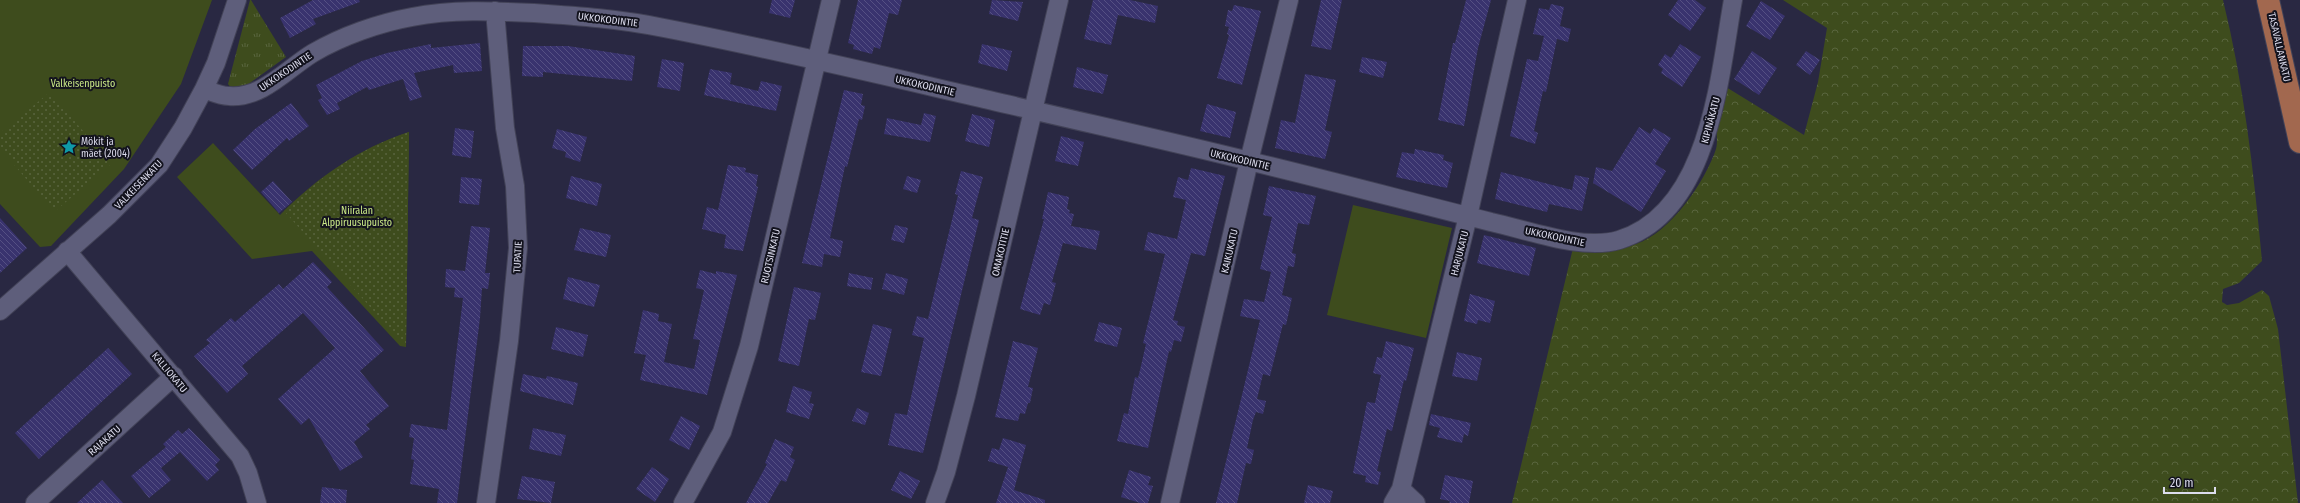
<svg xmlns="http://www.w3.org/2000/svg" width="2300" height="503" viewBox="0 0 2300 503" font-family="'Fira Sans Condensed',sans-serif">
  <defs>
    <pattern id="grass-tufts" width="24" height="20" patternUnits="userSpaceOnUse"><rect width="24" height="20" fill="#3e4c1d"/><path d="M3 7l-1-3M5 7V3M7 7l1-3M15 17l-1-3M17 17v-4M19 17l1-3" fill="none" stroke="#59653e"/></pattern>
    <pattern id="forest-crowns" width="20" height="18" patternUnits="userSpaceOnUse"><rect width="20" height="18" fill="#3e4c1d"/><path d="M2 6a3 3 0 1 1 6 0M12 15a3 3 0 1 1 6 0" fill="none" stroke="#59653e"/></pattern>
    <pattern id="garden-dots" width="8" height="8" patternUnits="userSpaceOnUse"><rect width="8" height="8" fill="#3e4c1d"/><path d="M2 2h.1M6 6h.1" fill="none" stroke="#59653e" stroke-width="1.8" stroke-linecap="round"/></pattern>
    <pattern id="building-back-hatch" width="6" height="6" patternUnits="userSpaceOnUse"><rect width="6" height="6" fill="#39336e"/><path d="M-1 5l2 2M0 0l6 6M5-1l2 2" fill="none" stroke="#555083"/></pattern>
  </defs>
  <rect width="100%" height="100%" fill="#292842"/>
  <path fill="url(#grass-tufts)" d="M250 0H251L286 57 240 90 231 88 228 84Z"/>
  <path fill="url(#forest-crowns)" d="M1783 0H2223C2244 85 2254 173 2262 261L2239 283 2223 289 2222 302 2227 305 2239 303 2262 290 2269 296 2278 329 2298 503H1512L1573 248C1595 250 1615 251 1636 244 1670 233 1705 182 1716 149 1718 142 1716 133 1717 125 1718 112 1723 99 1726 87L1804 135 1818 82 1827 28Z"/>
  <path fill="#3e4c1d" d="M0 0H212L181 84 124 169 51 246 40 247 0 204Z
    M409 132 406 347 400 346 312 251 252 259 177 177 213 143 280 215C317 177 359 149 409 132Z
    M1353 205 1452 228 1426 338 1327 315Z"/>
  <path fill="url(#garden-dots)" d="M50 92 111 164 54 212 0 148V133Z
    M409 132 406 347 284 211C325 174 357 149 409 132Z"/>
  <path fill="url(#building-back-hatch)" d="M313 0H359L360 2 313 19 316 24 290 38 280 18Z
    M772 0H795L790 18 769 13Z
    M858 0H902L898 15 889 13 880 49 874 47 872 54 853 49 854 45 848 43Z
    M992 0 1023 2 1018 21 989 14Z
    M1093 0H1130L1158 6 1155 23 1118 15 1111 45 1084 39Z
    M1321 0H1342L1331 50 1311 46Z
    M1466 0H1491L1478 48 1464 126 1438 120 1453 43H1455Z
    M1678 0H1695L1706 8 1690 31 1668 15Z
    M1761 1 1785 16 1770 40 1746 26Z
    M1551 4 1564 7 1560 26 1571 29 1568 42 1557 39 1546 92 1543 91 1534 131 1538 133 1535 144 1510 136 1527 59 1538 61 1544 36 1533 34 1539 8 1549 10Z
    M1234 5 1261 11 1242 85 1217 78 1229 35 1227 34 1229 27 1225 26 1228 10 1232 11Z
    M480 43 482 71 454 73 453 65 414 73 422 97 410 101 403 79 369 90 367 87 337 103 340 109 327 115 318 100 322 98 316 85 362 61 387 53 431 44V48Z
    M982 44 1012 51 1007 71 978 63Z
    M1680 44 1701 57 1682 87 1661 73 1663 69 1658 65 1665 54 1671 58Z
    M523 46H568L635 56 632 81 543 72V77L522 76Z
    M1752 51 1777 68 1759 95 1734 79Z
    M1806 51 1820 60 1810 75 1796 65Z
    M1362 57 1387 62 1383 78 1359 72Z
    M662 59 684 63 680 91 657 87Z
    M1077 67 1108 75 1103 94 1073 87Z
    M710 69 732 73 730 84 758 91 761 81 782 86 776 111 704 95Z
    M1305 74 1336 80 1325 130 1332 132 1325 159 1275 148 1281 120 1295 123Z
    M844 90 863 94 861 105 865 106 862 120 859 119 847 167 845 166 830 238 843 241 840 257 824 254 822 267 802 263Z
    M291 103 309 126 289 141 287 138 252 170 233 150 255 129Z
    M1207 104 1236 112 1230 138 1200 131Z
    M924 113 936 116 930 142 884 134 887 118 921 125Z
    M972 114 995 120 989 147 965 141Z
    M1639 127 1650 134 1654 128 1671 138 1655 164 1666 171 1641 212 1593 183 1596 167 1612 171Z
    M455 128 474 131 471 158 452 155Z
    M557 129 587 137 580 162 565 157 566 152 552 148Z
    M1061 136 1084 142 1078 166 1055 161Z
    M1415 149 1444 155 1443 160 1453 163 1447 188 1396 177 1402 152 1414 154Z
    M728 165 746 168 745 172 758 175 756 186 758 187 743 251 724 248 726 235 702 229 707 207 718 210Z
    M1191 168 1225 176 1205 256 1191 253 1173 320 1178 321 1177 325 1185 327 1181 342 1174 340 1171 352 1169 351 1148 448 1117 441 1124 413 1128 414 1135 377 1138 378 1140 370 1146 344 1143 343 1165 254 1144 250 1148 232 1177 239 1186 200 1173 197 1178 177 1188 180Z
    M961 171 983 177 972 218 979 220 923 453 888 445 895 413 907 415 924 338 912 335 917 316 928 319 958 195 955 194Z
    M1501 172 1572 190 1575 175 1589 178 1582 211 1549 204 1547 212 1495 199Z
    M571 176 602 184 597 206 566 198Z
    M907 176 921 180 917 193 903 189Z
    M461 177 482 179 479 205 459 203Z
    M273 181 292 202 279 213 261 192Z
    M1269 186 1316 196 1309 225 1298 223 1292 253 1296 254 1294 267 1288 266 1282 295 1292 298 1286 325 1283 324 1270 376 1263 374 1257 399 1266 401 1263 414 1256 412 1253 420 1247 448 1254 450 1251 464 1246 463 1237 503H1216L1260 320 1240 316 1244 299 1264 302 1271 272 1260 269 1272 217 1263 215Z
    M1048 192 1069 197 1067 209 1070 210 1069 213 1074 214 1071 226 1100 231 1096 250 1063 243 1052 282 1056 283 1050 305 1044 303 1040 315 1020 309 1044 219H1042Z
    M0 218 27 248 0 273Z
    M895 225 908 228 904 243 891 240Z
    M471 226 490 228 485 273H490L488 289 482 288 480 318 457 503H437L439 489 410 484 414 460 411 459 414 438 409 437 411 424 447 430 463 298 454 297 455 288 445 287 446 269 465 271Z
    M580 228 611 235 606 257 574 250Z
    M1484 235 1536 248 1529 276 1477 263Z
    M313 262 332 282 327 287 384 350 360 371 389 406 366 425 370 429 354 442 363 457 340 471 309 418 301 425 278 399 335 348 303 313 242 366 248 374 227 393 194 356 210 343 206 340 231 318 235 322 279 284 283 289Z
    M700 270 716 274V271L737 275 707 395 640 380 646 355 634 353 643 310 659 314 658 321 672 324 664 362 694 369 700 340 693 339 704 290 696 288Z
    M849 273 873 278 871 290 847 286Z
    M886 273 908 279 904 295 882 289Z
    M568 277 600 285 594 307 563 299Z
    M794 287 821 293 815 320 809 319 799 366 778 361Z
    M1470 294 1495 301 1490 323 1478 320 1477 324 1464 321Z
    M1099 322 1122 328 1117 347 1094 341Z
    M873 324 892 329 881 376 861 372Z
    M556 327 588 335 583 357 551 349Z
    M1013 341 1038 348 1028 387 1033 388 1030 403H1028L1025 414 1020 413 1018 421 995 417Z
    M1386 341 1414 348 1406 381 1404 380 1392 431 1387 429 1377 471 1381 472 1378 485 1365 482 1366 476 1353 473 1367 402 1375 403 1381 375 1373 373 1377 357 1382 358Z
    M108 348 132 374 39 459 15 433Z
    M1457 352 1482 358 1477 381 1452 376Z
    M523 374 546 379 547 376 578 383 573 405 520 391Z
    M793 386 812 392 809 403 814 404 809 419 786 412Z
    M857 408 869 413 865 425 852 421Z
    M1431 414 1471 423 1468 436 1464 434 1462 443 1437 437 1440 428 1429 425Z
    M681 416 700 426 689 450 669 440Z
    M189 428 220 460 215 465 219 470 207 481 180 452 161 468 171 480 149 498 131 476 166 447 163 444 178 430 182 434Z
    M533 428 566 435 561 456 529 449Z
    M1003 438 1026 445 1014 490 1045 500V503H996L1008 467 988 461 992 448 999 450Z
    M775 439 794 447 790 457 795 460 786 482 781 480 768 503H746L767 464 765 463Z
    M652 467 669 479 655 502 636 489Z
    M1129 470 1151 477 1148 485 1153 486 1148 503H1140L1121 497Z
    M900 471 920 481 911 499 891 490Z
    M1445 475 1473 481 1469 503H1449L1450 501 1440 499Z
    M522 476 555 482 551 503 517 499Z
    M102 480 123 503H77Z
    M1308 485 1333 491 1330 503H1304Z
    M322 487 347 490 346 503H320Z"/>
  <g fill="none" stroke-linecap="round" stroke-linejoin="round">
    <defs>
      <path id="minor" d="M204 89C212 92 221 96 229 96 262 99 288 68 313 53 342 36 379 23 412 17 452 9 493 11 534 13 578 16 621 19 664 28 773 49 881 75 989 100 1077 121 1165 140 1253 162 1332 181 1411 202 1491 222 1528 230 1582 251 1619 240 1710 212 1719 78 1733 0
        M67 251 240 456 248 473 257 503
        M0 311 109 215 159 165 183 128 204 89 216 63 237 0
        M1401 489 1416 503
        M35 503 174 376
        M486 503 509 341 518 248 515 186 505 128 495 11
        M683 503 722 432 749 346 831 0
        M935 503 946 472 966 396 1059 0
        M1170 503 1249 161 1289 0
        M1393 503 1401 489 1410 452 1468 216 1517 0"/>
      <path id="major" d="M2268 0 2300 142"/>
    </defs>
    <use href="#minor" stroke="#424257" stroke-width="20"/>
    <use href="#major" stroke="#424257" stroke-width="24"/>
    <use href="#minor" stroke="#5e5e7b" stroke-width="18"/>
    <use href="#major" stroke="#a2684f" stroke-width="22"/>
  </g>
  <defs>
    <symbol id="sight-bare" viewBox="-9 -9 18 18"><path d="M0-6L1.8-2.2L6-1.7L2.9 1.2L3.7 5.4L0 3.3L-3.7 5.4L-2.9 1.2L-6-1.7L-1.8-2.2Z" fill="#0f9aa8" stroke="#13131e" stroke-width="2.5" paint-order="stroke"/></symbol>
  </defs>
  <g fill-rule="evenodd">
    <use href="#sight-bare" x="58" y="136" width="22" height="22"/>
  </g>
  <g text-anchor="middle" stroke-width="4" stroke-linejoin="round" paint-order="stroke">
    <g font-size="10" fill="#dcdced" stroke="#13131e">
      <text transform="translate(608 19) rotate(7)" y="4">UKKOKODINTIE</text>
      <text transform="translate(2280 47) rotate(77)" y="4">TASAVALLANKATU</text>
      <text transform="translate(285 71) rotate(-34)" y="4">UKKOKODINTIE</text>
      <text transform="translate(925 85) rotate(13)" y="4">UKKOKODINTIE</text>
      <text transform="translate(1710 120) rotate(-75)" y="4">KIPINÄKATU</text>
      <text transform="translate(1240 159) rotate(13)" y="4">UKKOKODINTIE</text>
      <text transform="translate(138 184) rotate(-46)" y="4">VALKEISENKATU</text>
      <text transform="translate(1555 236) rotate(12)" y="4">UKKOKODINTIE</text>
      <text transform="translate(1229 251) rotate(-77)" y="4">KAIKUKATU</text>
      <text transform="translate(1000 252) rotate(-77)" y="4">OMAKOTITIE</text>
      <text transform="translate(1459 253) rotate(-76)" y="4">HARJUKATU</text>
      <text transform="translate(770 256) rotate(-77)" y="4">RUOTSINKATU</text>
      <text transform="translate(517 257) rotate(-87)" y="4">TUPATIE</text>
      <text transform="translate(170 372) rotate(50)" y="4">KALLIOKATU</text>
      <text transform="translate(104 440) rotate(-42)" y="4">RAJAKATU</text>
    </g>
    <g font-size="10" fill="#cceb88" stroke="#13131e">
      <text x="83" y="87">Valkeisenpuisto</text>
      <text x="357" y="214">Niiralan<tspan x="357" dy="12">Alppiruusupuisto</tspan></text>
    </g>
    <g font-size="10" fill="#dcdced" stroke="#13131e" text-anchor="start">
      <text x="81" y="145">Mökit ja<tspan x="81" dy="12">mäet (2004)</tspan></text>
    </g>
  </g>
  <path d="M2164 487v6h51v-6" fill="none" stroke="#dcdced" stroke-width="2"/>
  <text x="2170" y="487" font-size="12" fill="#dcdced" stroke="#13131e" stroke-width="3" paint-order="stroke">20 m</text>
</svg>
